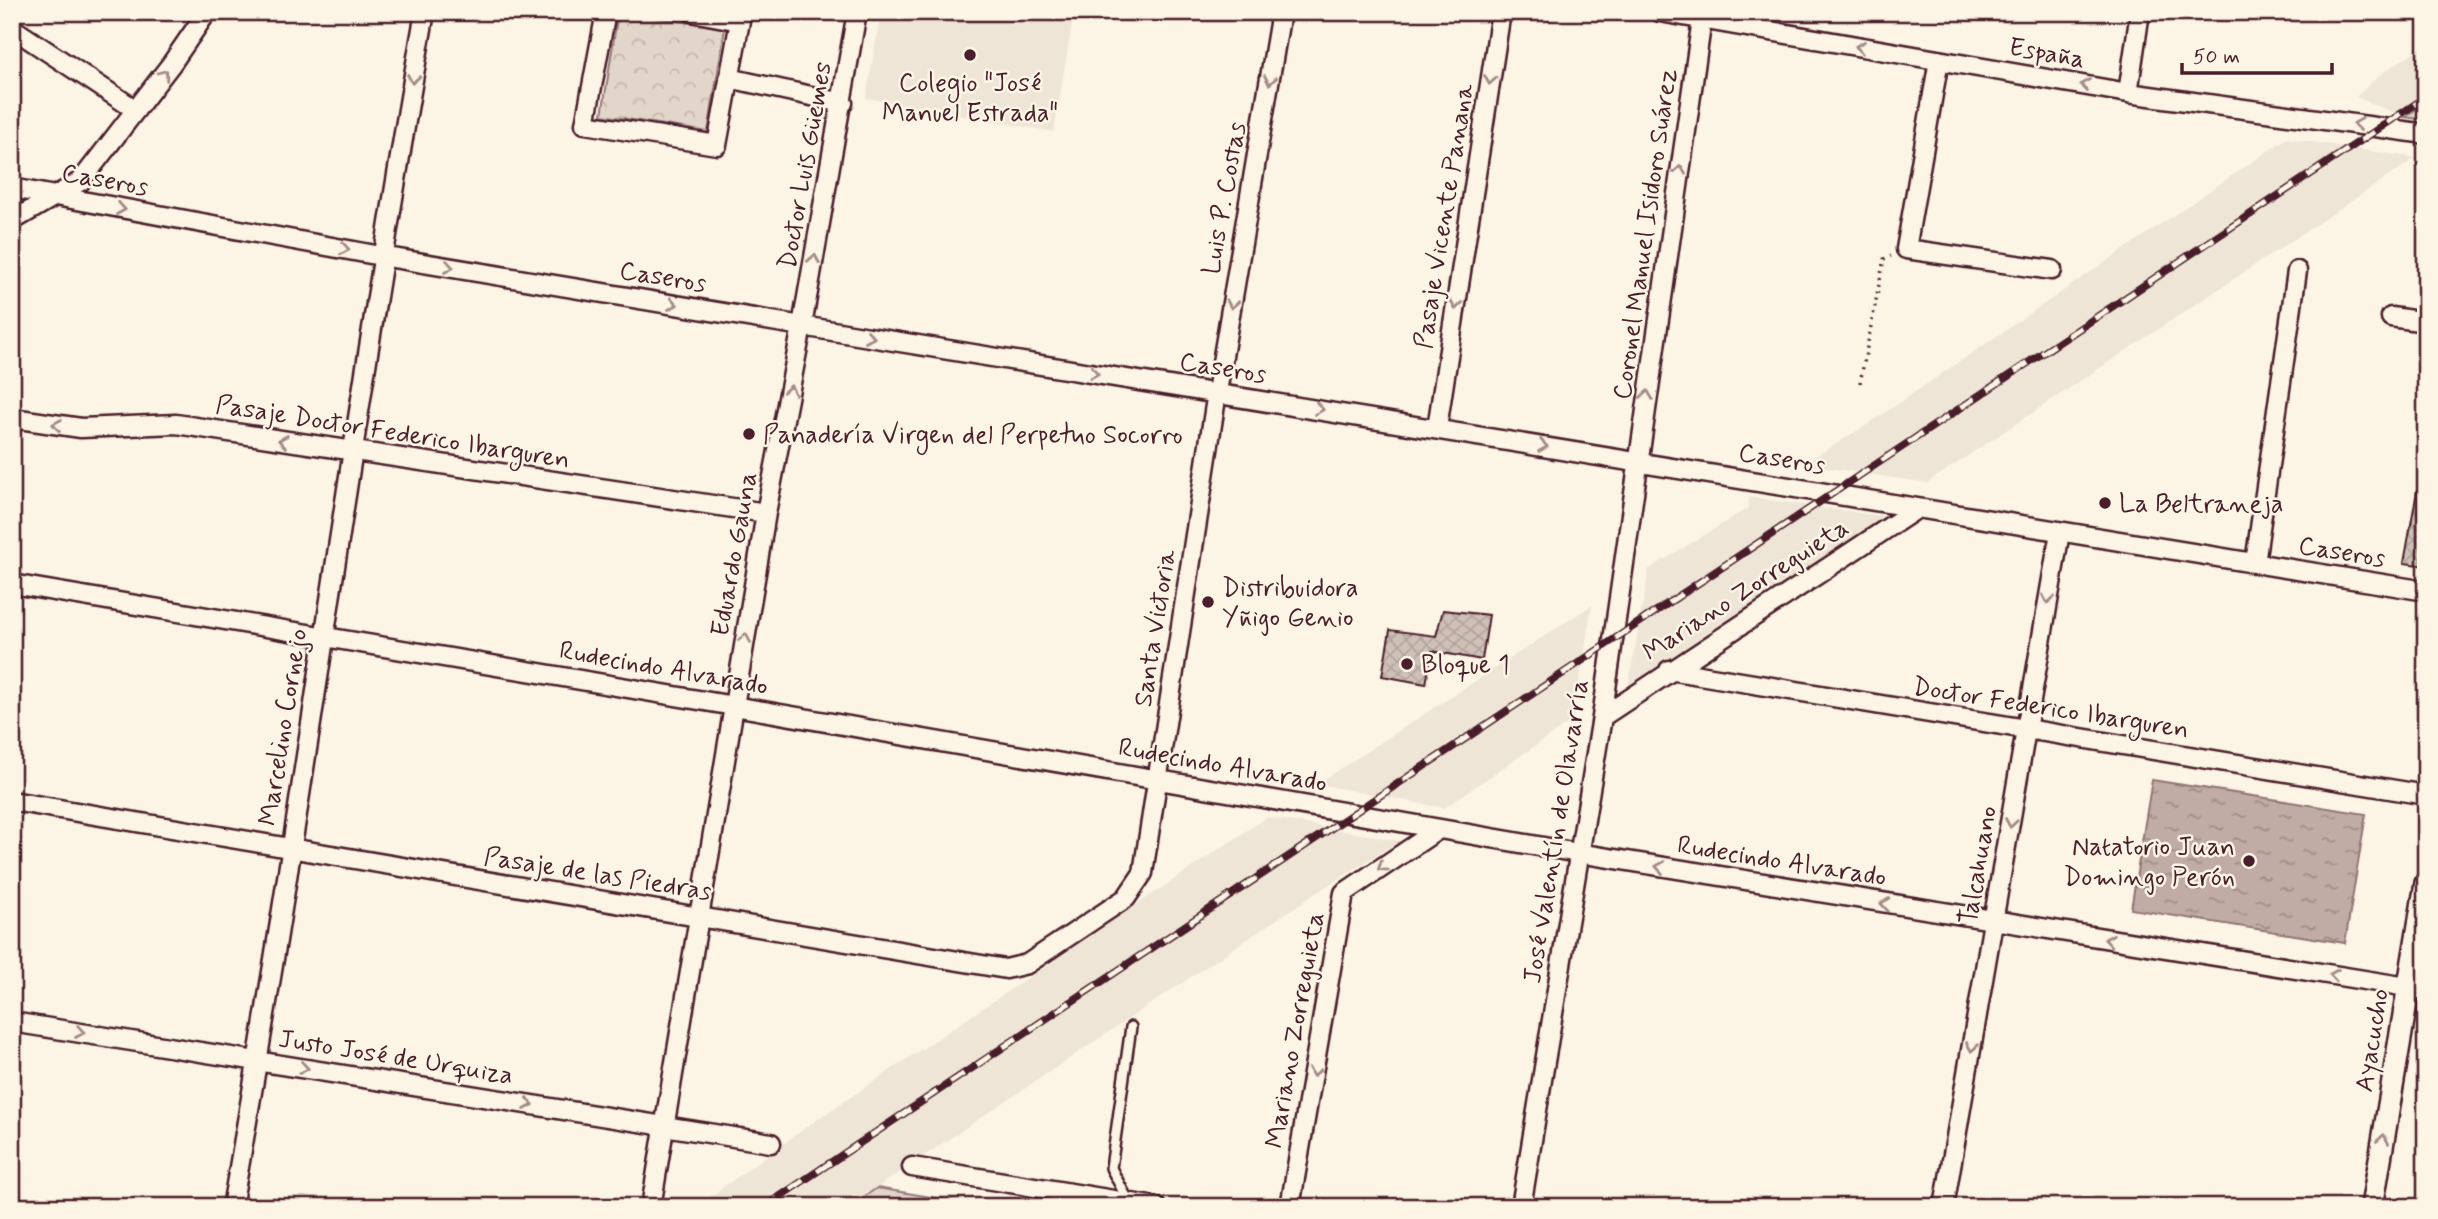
<svg xmlns="http://www.w3.org/2000/svg" width="2438" height="1219" viewBox="0 0 2438 1219" font-family="Mynerve,sans-serif">
  <defs>
    <pattern id="park-crowns" width="20" height="18" patternUnits="userSpaceOnUse" patternTransform="scale(1.75)"><rect width="20" height="18" fill="#e2d5ca"/><path d="M2 6a3 3 0 1 1 6 0M12 15a3 3 0 1 1 6 0" fill="none" stroke="#c3b6ae"/></pattern>
    <pattern id="water-ripples" width="26" height="14" patternUnits="userSpaceOnUse" patternTransform="scale(1.75)"><rect width="26" height="14" fill="#c0aca5"/><path d="M2 4q2-2 4 0t4 0M15 11q2-2 4 0t4 0" fill="none" stroke="#9e8b87"/></pattern>
    <pattern id="building-cross-hatch" width="8" height="8" patternUnits="userSpaceOnUse" patternTransform="scale(1.75)"><rect width="8" height="8" fill="#cfc0b7"/><path d="M0 0l8 8M0 8l8-8" fill="none" stroke="#b3a59e"/></pattern>
  </defs>
  <rect width="100%" height="100%" fill="#fcf5e5"/>
  <filter id="ink" filterUnits="userSpaceOnUse"><feTurbulence type="fractalNoise" baseFrequency=".0143" numOctaves="2"/><feDisplacementMap in="SourceGraphic" scale="14" xChannelSelector="R" yChannelSelector="G"/><feConvolveMatrix kernelMatrix="1 2 1 2 8 2 1 2 1" color-interpolation-filters="sRGB"/></filter>
  <g filter="url(#ink)">
    <path fill="#eee5d7" d="M881 12H1074L1054 132 866 98Z
      M2426 44V102L2405 117 2356 97 2382 73Z
      M2287 138 2416 158 1927 483 1803 464 1868 424Z
      M1749 497 1888 517 1628 687 1649 569 1748 508Z
      M1592 605 1573 720 1444 808 1317 784Z
      M1267 817 1400 841 1325 887 848 1207H696L809 1125Z"/>
    <path fill="url(#park-crowns)" stroke="#967a7a" stroke-width="2" d="M618 12 725 28 708 132 602 115Z
      M2426 102V120L2405 117Z"/>
    <path fill="#e2d5ca" stroke="#967a7a" stroke-width="2" d="M877 1188 991 1207H849Z"/>
    <path fill="url(#water-ripples)" stroke="#917474" stroke-width="2" d="M2152 780 2366 814 2345 943 2131 909Z"/>
    <path fill="url(#building-cross-hatch)" stroke="#4a1f2b" stroke-width="2" d="M2417 491 2426 492V566L2404 563Z
      M1443 610 1489 615 1482 660 1432 651 1426 684 1382 676 1390 630 1436 636Z"/>
    <g fill="none" stroke-linecap="round" stroke-linejoin="round">
      <defs>
        <path id="service" d="M1129 1202 1111 1168 1131 1027"/>
        <path id="minor" d="M606 12 585 124 717 145 740 21 692 12
          M1660 12 2128 93 2426 134
          M12 28 136 110
          M1939 60 1906 249 2052 270
          M729 78 843 103
          M2128 93 2140 12
          M12 188 381 256 802 326 2426 591
          M12 221 81 181 172 63 207 12
          M2391 317 2426 322
          M12 418 81 428 176 424 766 513
          M1437 428 1501 12
          M2255 563 2297 271
          M12 584 734 706 1578 853 2426 990
          M1669 670 2426 795
          M1602 717 1918 508
          M12 801 1006 969 1027 964 1126 898 1143 873 1217 392 1281 12
          M12 1022 771 1143
          M912 1167 1156 1207
          M232 1207C303 810 354 409 425 12
          M651 1207 766 513 802 326 857 12
          M1290 1207 1344 893 1439 829
          M1521 1207 1602 717 1703 12
          M1944 1207 2060 532"/>
        <path id="tertiary" d="M2372 1207 2426 883"/>
      </defs>
      <use href="#service" stroke="#4a1f2b" stroke-width="14"/>
      <use href="#minor" stroke="#4a1f2b" stroke-width="23"/>
      <use href="#tertiary" stroke="#4a1f2b" stroke-width="26"/>
      <path stroke="#4a1f2b" stroke-width="3.5" stroke-dasharray="2 5" stroke-linecap="butt" d="M1860 383 1884 259 1891 256"/>
      <use href="#service" stroke="#fcf5e5" stroke-width="9"/>
      <use href="#minor" stroke="#fcf5e5" stroke-width="18"/>
      <use href="#tertiary" stroke="#fcf5e5" stroke-width="21"/>
      <defs>
        <path id="rail" d="M764 1207 2426 97"/>
      </defs>
      <use href="#rail" stroke="#4a1f2b" stroke-width="8"/>
      <use href="#rail" stroke="#fcf5e5" stroke-width="5" stroke-dasharray="16" stroke-linecap="butt"/>
    </g>
    <defs><path id="oneway-chevron" d="M-2-3.5L2.5 0L-2 3.5" fill="none" stroke-width="1.6" stroke-linecap="round" stroke-linejoin="round" transform="scale(1.75)"/></defs>
    <g stroke="#a38a88">
      <use href="#oneway-chevron" transform="translate(1860 47) rotate(-170)"/>
      <use href="#oneway-chevron" transform="translate(164 74) rotate(-52)"/>
      <use href="#oneway-chevron" transform="translate(413 79) rotate(100)"/>
      <use href="#oneway-chevron" transform="translate(1270 80) rotate(100)"/>
      <use href="#oneway-chevron" transform="translate(1490 80) rotate(99)"/>
      <use href="#oneway-chevron" transform="translate(2085 85) rotate(-170)"/>
      <use href="#oneway-chevron" transform="translate(2358 124) rotate(-172)"/>
      <use href="#oneway-chevron" transform="translate(1680 170) rotate(-82)"/>
      <use href="#oneway-chevron" transform="translate(121 209) rotate(10)"/>
      <use href="#oneway-chevron" transform="translate(345 249) rotate(10)"/>
      <use href="#oneway-chevron" transform="translate(814 259) rotate(-80)"/>
      <use href="#oneway-chevron" transform="translate(449 267) rotate(9)"/>
      <use href="#oneway-chevron" transform="translate(673 304) rotate(9)"/>
      <use href="#oneway-chevron" transform="translate(1232 304) rotate(100)"/>
      <use href="#oneway-chevron" transform="translate(1456 305) rotate(99)"/>
      <use href="#oneway-chevron" transform="translate(870 337) rotate(9)"/>
      <use href="#oneway-chevron" transform="translate(1094 373) rotate(9)"/>
      <use href="#oneway-chevron" transform="translate(790 390) rotate(-79)"/>
      <use href="#oneway-chevron" transform="translate(1647 395) rotate(-82)"/>
      <use href="#oneway-chevron" transform="translate(1319 409) rotate(9)"/>
      <use href="#oneway-chevron" transform="translate(57 425) rotate(-171)"/>
      <use href="#oneway-chevron" transform="translate(283 441) rotate(-171)"/>
      <use href="#oneway-chevron" transform="translate(1543 446) rotate(10)"/>
      <use href="#oneway-chevron" transform="translate(2048 599) rotate(100)"/>
      <use href="#oneway-chevron" transform="translate(745 638) rotate(-81)"/>
      <use href="#oneway-chevron" transform="translate(2011 823) rotate(99)"/>
      <use href="#oneway-chevron" transform="translate(1382 867) rotate(146)"/>
      <use href="#oneway-chevron" transform="translate(1660 867) rotate(-171)"/>
      <use href="#oneway-chevron" transform="translate(1885 904) rotate(-171)"/>
      <use href="#oneway-chevron" transform="translate(2109 940) rotate(-171)"/>
      <use href="#oneway-chevron" transform="translate(2334 975) rotate(-171)"/>
      <use href="#oneway-chevron" transform="translate(80 1032) rotate(9)"/>
      <use href="#oneway-chevron" transform="translate(1972 1047) rotate(100)"/>
      <use href="#oneway-chevron" transform="translate(304 1068) rotate(9)"/>
      <use href="#oneway-chevron" transform="translate(1314 1072) rotate(100)"/>
      <use href="#oneway-chevron" transform="translate(529 1104) rotate(9)"/>
      <use href="#oneway-chevron" transform="translate(2383 1139) rotate(-81)"/>
    </g>
  </g>
  <g fill="#4a1f2b" stroke="#fcf5e5" stroke-width="2.5">
    <circle cx="970" cy="55" r="7"/>
    <circle cx="749" cy="434" r="7"/>
    <circle cx="2105" cy="503" r="7"/>
    <circle cx="1208" cy="602" r="7"/>
    <circle cx="1407" cy="664" r="7"/>
    <circle cx="2249" cy="861" r="7"/>
  </g>
  <g text-anchor="middle" stroke-width="5" stroke-linejoin="round" paint-order="stroke">
    <g font-size="26" fill="#4a1f2b" stroke="#fcf5e5">
      <text transform="translate(2047 52) rotate(10)" y="9">España</text>
      <text transform="translate(804 165) rotate(-80)" y="9">Doctor Luis Güemes</text>
      <text transform="translate(105 179) rotate(10)" y="9">Caseros</text>
      <text transform="translate(1223 198) rotate(-80)" y="9">Luis P. Costas</text>
      <text transform="translate(1443 216) rotate(-81)" y="9">Pasaje Vicente Panana</text>
      <text transform="translate(1644 234) rotate(-82)" y="9">Coronel Manuel Isidoro Suárez</text>
      <text transform="translate(663 276) rotate(9)" y="9">Caseros</text>
      <text transform="translate(1223 367) rotate(9)" y="9">Caseros</text>
      <text transform="translate(393 431) rotate(9)" y="9">Pasaje Doctor Federico Ibarguren</text>
      <text transform="translate(1782 458) rotate(9)" y="9">Caseros</text>
      <text transform="translate(2342 551) rotate(9)" y="9">Caseros</text>
      <text transform="translate(733 554) rotate(-80)" y="9">Eduardo Gauna</text>
      <text transform="translate(1745 589) rotate(-33)" y="9">Mariano Zorreguieta</text>
      <text transform="translate(1154 628) rotate(-81)" y="9">Santa Victoria</text>
      <text transform="translate(664 667) rotate(10)" y="9">Rudecindo Alvarado</text>
      <text transform="translate(2051 707) rotate(9)" y="9">Doctor Federico Ibarguren</text>
      <text transform="translate(282 727) rotate(-81)" y="9">Marcelino Cornejo</text>
      <text transform="translate(1223 764) rotate(10)" y="9">Rudecindo Alvarado</text>
      <text transform="translate(1555 831) rotate(-81)" y="9">José Valentín de Olavarría</text>
      <text transform="translate(1782 860) rotate(9)" y="9">Rudecindo Alvarado</text>
      <text transform="translate(1977 865) rotate(-80)" y="9">Talcahuano</text>
      <text transform="translate(598 873) rotate(9)" y="9">Pasaje de las Piedras</text>
      <text transform="translate(1294 1030) rotate(-80)" y="9">Mariano Zorreguieta</text>
      <text transform="translate(2371 1040) rotate(-81)" y="9">Ayacucho</text>
      <text transform="translate(396 1056) rotate(9)" y="9">Justo José de Urquiza</text>
    </g>
    <g font-size="26" fill="#4a1f2b" stroke="#fcf5e5" text-anchor="start">
      <text x="970" y="91" text-anchor="middle">Colegio "José<tspan x="970" dy="30">Manuel Estrada"</tspan></text>
      <text x="763" y="443">Panadería Virgen del Perpetuo Socorro</text>
      <text x="2119" y="512">La Beltraneja</text>
      <text x="1222" y="596">Distribuidora<tspan x="1222" dy="30">Yñigo Genio</tspan></text>
      <text x="1421" y="673">Bloque 1</text>
      <text x="2235" y="855" text-anchor="end">Natatorio Juan<tspan x="2235" dy="30">Domingo Perón</tspan></text>
    </g>
  </g>
  <rect width="2438" height="1219" fill="none" stroke="#fcf5e5" stroke-width="42"/>
  <rect x="21" y="21" width="2396" height="1177" fill="none" stroke="#4a1f2b" stroke-width="2.5" filter="url(#ink)"/>
  <path d="M2182 63v10h150v-10" fill="none" stroke="#4a1f2b" stroke-width="3.5"/>
  <text x="2193" y="63" font-size="21" fill="#4a1f2b" stroke="#fcf5e5" stroke-width="5" paint-order="stroke">50 m</text>
</svg>
